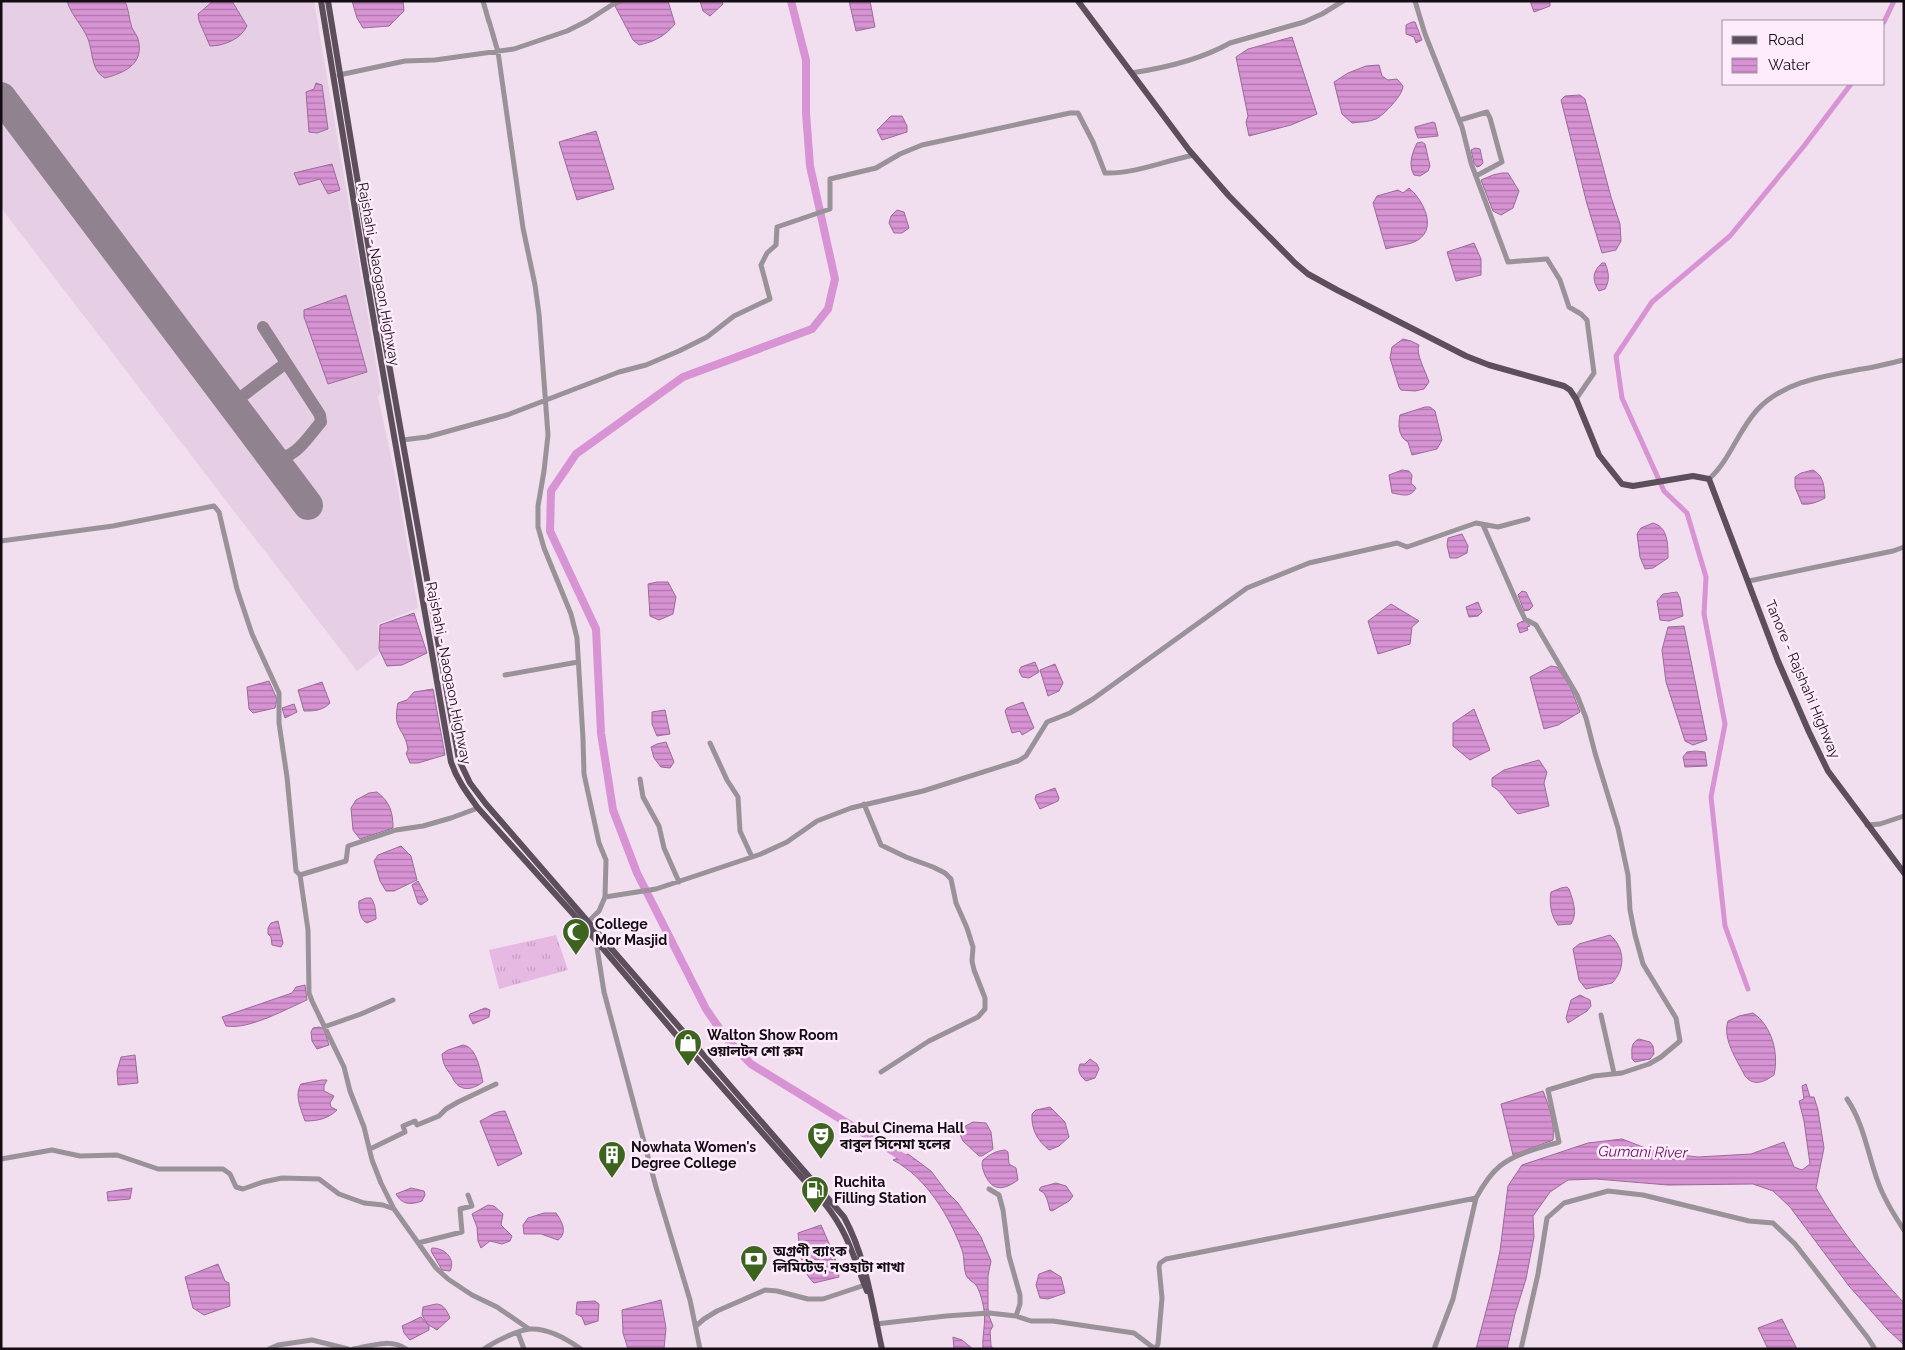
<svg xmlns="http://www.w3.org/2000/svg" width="1905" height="1350" viewBox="0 0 1905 1350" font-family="Raleway,'Noto Sans Bengali',sans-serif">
  <defs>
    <pattern id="park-tufts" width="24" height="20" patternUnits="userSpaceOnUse" patternTransform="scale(1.25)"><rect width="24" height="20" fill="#e6b9e3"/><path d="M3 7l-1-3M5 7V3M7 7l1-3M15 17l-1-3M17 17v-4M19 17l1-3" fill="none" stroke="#c49ec2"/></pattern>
    <pattern id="water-rules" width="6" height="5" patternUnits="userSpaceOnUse" patternTransform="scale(1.25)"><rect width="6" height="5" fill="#d793d3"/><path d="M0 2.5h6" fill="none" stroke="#ad76aa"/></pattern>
  </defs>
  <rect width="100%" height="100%" fill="#f1deef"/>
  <path fill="#e6cee4" d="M1 1H314L381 392 378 397 396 479 418 608 378 624 379 654 357 671 1 208Z"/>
  <path fill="url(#park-tufts)" d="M556 935 568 970 499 989 489 950Z"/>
  <path fill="url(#water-rules)" stroke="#9c6b99" d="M67 1H125C129 10 129 19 132 28 134 32 137 35 138 39 145 64 124 73 105 78 91 71 93 52 88 39 83 26 71 15 67 1Z
    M213 1H232L247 26C241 39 224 46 210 46L199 21 198 14Z
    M352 1H403L404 11 389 26 363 28 357 18Z
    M623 1H668L675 24C665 36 654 42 639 45L633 40 615 6Z
    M700 1H722L723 4 710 16 703 11Z
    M849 1H870L875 27 856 31Z
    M1530 1H1550V6L1534 12Z
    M1412 22H1415L1422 40 1416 43 1414 37 1406 34V25Z
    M1292 37 1317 114 1291 125 1249 136 1246 122 1248 116 1236 57 1248 49Z
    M1379 65 1382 76 1388 80 1397 79 1403 86C1403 95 1384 115 1376 119 1369 122 1359 122 1352 123L1342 114 1334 82 1348 73 1366 66Z
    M316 83 322 85 328 129 317 133 309 132 306 92 314 89Z
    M1580 95 1585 99 1611 197 1620 224 1621 241 1616 250 1602 253 1587 204 1561 100 1565 96Z
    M891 116H902L907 126V132L882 140 877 130Z
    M1433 122 1435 123 1438 136 1418 138 1415 130V127Z
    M596 131 614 189 577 200 559 142Z
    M1422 142 1425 144 1430 166 1428 171 1420 176 1414 175C1408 165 1412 153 1417 143Z
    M1475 148 1480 149 1483 163 1480 166 1477 167 1474 163 1471 150Z
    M332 164 340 190 328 194 320 179 299 185 294 173Z
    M1502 173H1508L1519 191 1513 208 1501 215 1493 211 1481 180 1493 175Z
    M1409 188C1422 199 1438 227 1418 240 1410 245 1396 246 1386 249L1373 203 1377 196 1398 190 1403 193Z
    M897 210 904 212 909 228 902 233H894L889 223 891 216Z
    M1474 243 1481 259V275L1456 281 1447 252Z
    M1602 263H1605C1609 273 1610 280 1605 289L1599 291C1592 280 1592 272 1602 263Z
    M346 295 367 372 328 384 304 317V310Z
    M1403 339 1411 341 1419 345C1415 353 1426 372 1429 382L1424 389 1415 391 1401 390 1399 387 1390 358 1392 347Z
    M1425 407H1430L1435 411 1442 440 1437 449 1412 455 1408 442C1398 437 1398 424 1400 415Z
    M1402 470 1409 471 1412 475 1411 483 1416 488C1410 498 1403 495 1392 493L1389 475Z
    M1813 470C1824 476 1824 486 1825 498 1818 502 1810 505 1802 504L1795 487V477L1801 473Z
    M1653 523C1668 527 1668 544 1668 558L1653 568 1645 569 1640 557 1637 534 1641 528Z
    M1462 534 1468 546 1467 553 1457 558H1450L1447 545 1448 538Z
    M657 582H668L676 597 673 614 659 620 650 616 648 584Z
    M1522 591 1526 592 1533 606 1529 610 1524 611 1518 595Z
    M1677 592 1680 598 1683 616 1669 621 1660 620 1657 601 1663 594Z
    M1478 602 1482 612 1478 616 1469 617 1466 607Z
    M1391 604 1419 621 1412 627 1410 644 1378 654 1368 621Z
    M414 613 427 653 402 665 387 666 379 649 380 625Z
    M1525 620 1530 626 1527 627 1528 630 1520 633 1517 624Z
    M1684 626 1707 740 1693 745 1685 741 1666 682 1662 650 1668 627Z
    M1035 662 1039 672 1029 678 1022 677 1019 671 1021 667Z
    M1055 664 1063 683 1059 691 1048 696 1040 670Z
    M1551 666 1557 667 1570 686 1580 712 1558 725 1544 729 1530 677Z
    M269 681 277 699 275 708 253 713 249 709 247 687Z
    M322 682 330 703C322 711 314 711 304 711L298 690Z
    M433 689 445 755 418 763H410L406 753 408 750C405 727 392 732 398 703L407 700 414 692Z
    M1023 702 1034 728 1022 735 1020 731 1012 733 1005 711 1007 708Z
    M294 704 297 712 285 718 282 708Z
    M1474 709 1490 750 1470 760 1453 746V723Z
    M665 710 670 734 657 736 652 724V712Z
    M666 742 674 762 670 768 661 767 654 758 651 747 657 744Z
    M1695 751 1705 752 1707 766 1685 767 1683 757 1687 752Z
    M1539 760 1547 772 1544 783 1549 806 1518 814C1508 805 1504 793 1492 786V778L1504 770Z
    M1055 788 1059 798 1058 801 1040 809 1035 799 1036 795Z
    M377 792C390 802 393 812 393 828L360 839 353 830 351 808 356 800 369 793Z
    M401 846 411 856 417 880 394 891H386L380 881 374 861 378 855Z
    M418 881 428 900 421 905 418 903 412 885Z
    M1567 887 1569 889C1573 900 1578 914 1571 924L1558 925C1551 916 1549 903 1551 892L1561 888Z
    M366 898H371C375 903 376 912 376 919L367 923C360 920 358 908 359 901Z
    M278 921 283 943 281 947 272 945 271 937 268 934V928L271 923Z
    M1610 935C1625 948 1626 969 1612 983L1586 989 1579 980 1573 949 1579 944Z
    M305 985 307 1000C286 1009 249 1030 226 1026L222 1017 292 993 296 987Z
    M1580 995 1590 1000 1591 1006 1587 1011 1568 1023 1566 1018 1571 1000Z
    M485 1008 490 1010 489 1017 473 1024 469 1016 470 1014Z
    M1753 1013C1772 1026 1779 1053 1774 1075 1764 1082 1754 1087 1745 1076 1737 1060 1722 1039 1728 1021L1739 1016Z
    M319 1027 324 1029 329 1045 317 1049 312 1041 311 1032 313 1028Z
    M1639 1039 1650 1042 1653 1046 1654 1054 1650 1059 1635 1062 1632 1059C1632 1050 1630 1043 1639 1039Z
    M463 1045C477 1047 480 1070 483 1082 475 1088 463 1093 455 1082 453 1080 453 1078 451 1075 445 1067 443 1064 442 1054L448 1050Z
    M135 1055 138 1083 118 1085 117 1071 121 1057Z
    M1090 1059 1097 1064 1099 1069 1095 1078 1086 1081C1080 1076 1077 1071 1080 1064H1085Z
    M322 1080H327L324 1086V1091L334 1096 330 1103 331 1107 337 1110C328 1119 317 1121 305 1121 301 1109 294 1095 301 1084Z
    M1806 1084 1810 1097H1814L1818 1110 1824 1148 1816 1188C1841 1232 1870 1266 1904 1303V1345L1887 1329 1849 1286 1790 1207 1773 1191 1753 1184 1668 1185 1596 1179 1568 1180 1550 1192 1533 1216 1534 1237 1526 1279 1515 1314 1507 1349H1476L1491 1292 1500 1251 1508 1186 1522 1165 1588 1143 1622 1139 1656 1152 1698 1157 1751 1154 1784 1142 1794 1167 1802 1170 1810 1164 1804 1121 1799 1101 1804 1099 1802 1086Z
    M1543 1091C1549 1106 1555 1123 1553 1140L1513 1155 1501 1104Z
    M1050 1107 1065 1122 1069 1137 1059 1146 1049 1150C1037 1140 1031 1129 1032 1114L1036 1110Z
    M505 1111 522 1154 498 1166 480 1121C489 1117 495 1111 505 1111Z
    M973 1122 986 1123 991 1132 993 1149 982 1156H979L963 1141 958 1130Z
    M1005 1150 1008 1152 1009 1164 1016 1168 1018 1180C1004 1190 993 1192 985 1175 983 1170 981 1165 983 1160 990 1154 996 1151 1005 1150Z
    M908 1154 931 1171 946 1191 958 1203 981 1237 991 1261 988 1276V1308L989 1316 993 1326 990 1331 991 1346 994 1349H981L983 1348C982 1335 986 1324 984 1310 983 1303 980 1291 976 1285 973 1282 969 1280 967 1277 963 1270 965 1258 962 1250 950 1217 926 1177 893 1160Z
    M1056 1183 1066 1186 1073 1196 1069 1201 1052 1211 1050 1210 1047 1199 1044 1193 1039 1190 1041 1187Z
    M132 1188 130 1199 108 1201 107 1192Z
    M411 1188 424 1191 425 1195 422 1201C411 1205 402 1205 396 1194Z
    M488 1205 494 1206 503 1214 501 1225 512 1236 510 1241 502 1244 490 1241 481 1248 478 1241 477 1227 472 1214Z
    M544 1213H556C562 1221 568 1233 558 1240L541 1234H524L523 1225 528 1218Z
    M821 1225 835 1257 839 1277 814 1283C800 1270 800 1251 798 1233Z
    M432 1248C445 1248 456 1259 450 1271L442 1270 431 1251Z
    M218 1264 225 1281 229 1283 230 1306 204 1315 193 1308 185 1277Z
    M1050 1270 1061 1277 1065 1293 1048 1299 1040 1298 1036 1285 1039 1274Z
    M661 1300 666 1328 664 1349H628L623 1333 622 1310Z
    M595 1301 599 1304 598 1321 585 1325 582 1317 576 1314 577 1302Z
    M436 1304C444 1304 447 1311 450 1318L437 1330 429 1325V1330L410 1340 404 1333 402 1326 421 1317 428 1325 422 1315 423 1307Z
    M1782 1319 1797 1349H1768L1758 1328Z
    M953 1337 962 1340 973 1349H954Z"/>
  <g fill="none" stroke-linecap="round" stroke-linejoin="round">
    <path stroke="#d793d3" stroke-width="5" d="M1884 22 1894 1
      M1748 989 1725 926 1711 797 1725 724 1704 614 1706 577 1687 513 1664 491 1622 398 1616 356 1652 302 1730 236 1804 146 1851 84"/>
    <path stroke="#d793d3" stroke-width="8" d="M791 1 806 60V113L810 166 835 279 828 309 812 329 683 377 576 454 551 491 550 531 596 629 601 733 613 810 637 873 706 1009 726 1038 751 1064 909 1161"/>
    <path stroke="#90828e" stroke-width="12" d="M263 327 320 415 321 422C307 438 296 459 273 459
      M232 404 286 363"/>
    <path stroke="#90828e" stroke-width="30" d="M1 97 308 505"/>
    <path stroke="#9a9299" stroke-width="5" d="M483 1 489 22
      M1415 1 1425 34 1462 127 1471 163 1508 262 1547 259 1560 280 1569 307 1581 314 1587 320 1594 373 1576 399
      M489 21 498 52 523 228 535 285 539 314 548 435 544 471 538 506V527L544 548 571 614 577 638 583 739 584 774 599 843 606 860 605 897 599 911 588 922
      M1131 73C1165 68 1200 60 1230 43L1304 22 1322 14 1343 1
      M339 75 405 61 435 60 514 49 567 31 587 21 618 1
      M1460 120 1487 112 1490 118 1502 162 1476 176
      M402 440 427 437 507 415 619 372 646 365 679 351 707 337 734 316 770 299 761 265 767 253 776 245 777 227 830 209V179L876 168 900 154 922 145 1070 113H1078L1093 142 1105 173C1135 174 1164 161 1194 155
      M1709 479C1730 460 1738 431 1757 410 1784 381 1825 376 1862 369 1876 367 1890 363 1904 360
      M1 541 113 526 214 506 219 512 237 589 252 634 279 693V723L287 777 296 871 300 875 346 861 348 846 396 830 423 826 451 818 478 808
      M1749 581 1893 551 1904 547
      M505 675 578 662
      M710 743 727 780 738 797 740 831 752 857
      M640 779 643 797 659 826 664 848 679 882
      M864 804 881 845 906 857 933 867 945 873 951 879 956 903 967 928 973 947 972 961 974 970 985 998V1009L978 1017 929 1041 881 1072
      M1867 825 1880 824 1904 816
      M300 875 308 930 309 993 312 1001 344 1067 350 1091 364 1127 372 1160 381 1183 394 1209
      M605 897 656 889 761 854 787 842 817 821 851 808 923 791 1018 761 1026 756 1047 722 1070 713 1093 699 1247 588 1309 563 1397 543 1407 547 1476 523 1498 527 1528 519
      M596 941 604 992 656 1187 690 1300 700 1349
      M1601 1015 1614 1073
      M324 1027 361 1014 393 1000
      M1847 1099C1864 1124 1868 1155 1878 1182 1884 1199 1894 1215 1904 1230
      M370 1149 405 1132 403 1126 415 1121 417 1125 439 1116 446 1109 458 1102 496 1084
      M1 1159 52 1150 80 1156 117 1155 158 1169H223L230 1174 236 1187 243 1189 263 1182 282 1178 319 1179 339 1194 364 1203 383 1205 394 1209 436 1268 448 1279 472 1295 497 1307 529 1329
      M989 1189 999 1195 1003 1210 1009 1256 1020 1295V1304L1016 1316
      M1476 1198C1482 1187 1490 1174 1500 1166 1516 1153 1540 1148 1559 1142L1548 1090 1594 1076 1622 1073 1649 1064 1661 1057 1680 1041 1676 1018 1643 964 1635 935 1630 910 1628 875 1618 828 1595 753 1586 718 1577 695 1536 625 1525 619 1520 609 1483 525
      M418 1243 462 1232 460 1209 472 1206 468 1195
      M876 1324 946 1316 989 1313 1016 1316 1031 1321H1053L1134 1333 1155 1349 1158 1344 1162 1298 1159 1267 1160 1263 1166 1259 1476 1198 1453 1299 1434 1349
      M696 1326 704 1319 717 1311 765 1290 777 1291 808 1299H823L868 1284
      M518 1333 524 1349
      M269 1349 278 1345 312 1340 348 1349
      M353 1349C371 1346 390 1338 406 1349
      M484 1349C494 1342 518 1330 530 1329 548 1328 567 1339 581 1349
      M1521 1349 1538 1274 1547 1218 1564 1203 1608 1191 1643 1195 1749 1221 1773 1223 1795 1244 1868 1338 1875 1349"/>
    <path stroke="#5c4f5b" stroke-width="6" d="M321 1 364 264 451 762C457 780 467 793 478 808L583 925 683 1043 825 1204C849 1234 853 1257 867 1291
      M328 1 371 262 459 760 470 783 486 804 844 1217C866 1257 872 1304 882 1349
      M1078 1 1189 150 1229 196 1295 263 1308 274 1337 290 1466 356 1489 365 1564 386 1570 390 1576 399 1599 455 1622 484 1633 486 1693 476 1709 479 1778 661 1809 732 1828 771 1904 873"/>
  </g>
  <defs>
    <symbol id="mosque-pin" viewBox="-11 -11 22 30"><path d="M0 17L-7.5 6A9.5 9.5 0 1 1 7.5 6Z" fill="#3d641f" stroke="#feebfc"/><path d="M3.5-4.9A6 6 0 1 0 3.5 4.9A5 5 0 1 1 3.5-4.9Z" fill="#fff"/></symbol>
    <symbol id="shop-pin" viewBox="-11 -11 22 30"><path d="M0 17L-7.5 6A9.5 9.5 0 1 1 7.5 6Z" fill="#3d641f" stroke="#feebfc"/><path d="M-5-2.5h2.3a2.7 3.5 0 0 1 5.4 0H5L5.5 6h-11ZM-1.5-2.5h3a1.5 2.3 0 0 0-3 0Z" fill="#fff"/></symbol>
    <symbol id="theatre-pin" viewBox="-11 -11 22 30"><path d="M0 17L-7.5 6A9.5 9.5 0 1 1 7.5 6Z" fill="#3d641f" stroke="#feebfc"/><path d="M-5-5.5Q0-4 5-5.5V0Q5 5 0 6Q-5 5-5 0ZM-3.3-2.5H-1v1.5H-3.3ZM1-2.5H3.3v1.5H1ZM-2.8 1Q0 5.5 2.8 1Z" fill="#fff"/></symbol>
    <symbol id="building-pin" viewBox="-11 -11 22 30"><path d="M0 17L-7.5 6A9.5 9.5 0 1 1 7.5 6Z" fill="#3d641f" stroke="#feebfc"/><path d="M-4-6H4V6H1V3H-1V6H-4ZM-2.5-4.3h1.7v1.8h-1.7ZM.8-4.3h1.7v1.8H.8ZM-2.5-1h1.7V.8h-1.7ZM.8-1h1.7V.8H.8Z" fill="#fff"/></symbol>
    <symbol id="fuel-pin" viewBox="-11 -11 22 30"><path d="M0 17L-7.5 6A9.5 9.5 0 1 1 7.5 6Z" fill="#3d641f" stroke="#feebfc"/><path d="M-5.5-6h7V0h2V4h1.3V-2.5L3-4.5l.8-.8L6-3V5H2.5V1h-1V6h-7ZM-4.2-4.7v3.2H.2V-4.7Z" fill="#fff"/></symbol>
    <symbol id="bank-pin" viewBox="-11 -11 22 30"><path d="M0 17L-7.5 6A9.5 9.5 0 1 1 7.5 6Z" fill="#3d641f" stroke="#feebfc"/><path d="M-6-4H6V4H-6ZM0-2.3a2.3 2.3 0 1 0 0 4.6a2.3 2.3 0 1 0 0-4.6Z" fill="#fff"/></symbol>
  </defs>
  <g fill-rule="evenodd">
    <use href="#mosque-pin" x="560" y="916" width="32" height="43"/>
    <use href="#shop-pin" x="672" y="1027" width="32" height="43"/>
    <use href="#theatre-pin" x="805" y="1120" width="32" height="43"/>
    <use href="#building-pin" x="596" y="1139" width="32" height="43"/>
    <use href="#fuel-pin" x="799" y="1174" width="32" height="43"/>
    <use href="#bank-pin" x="738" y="1243" width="32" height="43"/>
  </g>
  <g text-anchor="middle" stroke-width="5" stroke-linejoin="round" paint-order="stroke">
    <g font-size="14" fill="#130d13" stroke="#feebfc">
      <text transform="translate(379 274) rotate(80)" y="5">Rajshahi - Naogaon Highway</text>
      <text transform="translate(449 673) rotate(79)" y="5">Rajshahi - Naogaon Highway</text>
      <text transform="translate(1803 679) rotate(67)" y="5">Tanore - Rajshahi Highway</text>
    </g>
    <g font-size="14" font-weight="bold" fill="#130d13" stroke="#feebfc" text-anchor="start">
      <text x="595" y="929">College<tspan x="595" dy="16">Mor Masjid</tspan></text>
      <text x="707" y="1040">Walton Show Room<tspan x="707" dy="16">ওয়ালটন শো রুম</tspan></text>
      <text x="840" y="1133">Babul Cinema Hall<tspan x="840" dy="16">বাবুল সিনেমা হলের</tspan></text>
      <text x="631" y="1152">Nowhata Women's<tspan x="631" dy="16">Degree College</tspan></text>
      <text x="834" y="1187">Ruchita<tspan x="834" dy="16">Filling Station</tspan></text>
      <text x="773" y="1256">অগ্রণী ব্যাংক<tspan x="773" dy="16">লিমিটেড, নওহাটা শাখা</tspan></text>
    </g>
    <g font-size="15" font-style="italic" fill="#631362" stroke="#feebfc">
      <text transform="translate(1643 1152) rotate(1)" y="5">Gumani River</text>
    </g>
  </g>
  <rect width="1905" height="1350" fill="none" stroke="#130d13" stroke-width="5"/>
  <rect x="1722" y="20" width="162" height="65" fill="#feebfc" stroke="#a0929f"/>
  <rect x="1732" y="36" width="25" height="8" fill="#5c4f5b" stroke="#a0929f"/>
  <text x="1768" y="45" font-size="15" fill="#130d13">Road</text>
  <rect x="1732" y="58" width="25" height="15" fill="url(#water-rules)" stroke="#a0929f"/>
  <text x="1768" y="70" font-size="15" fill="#130d13">Water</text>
</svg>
